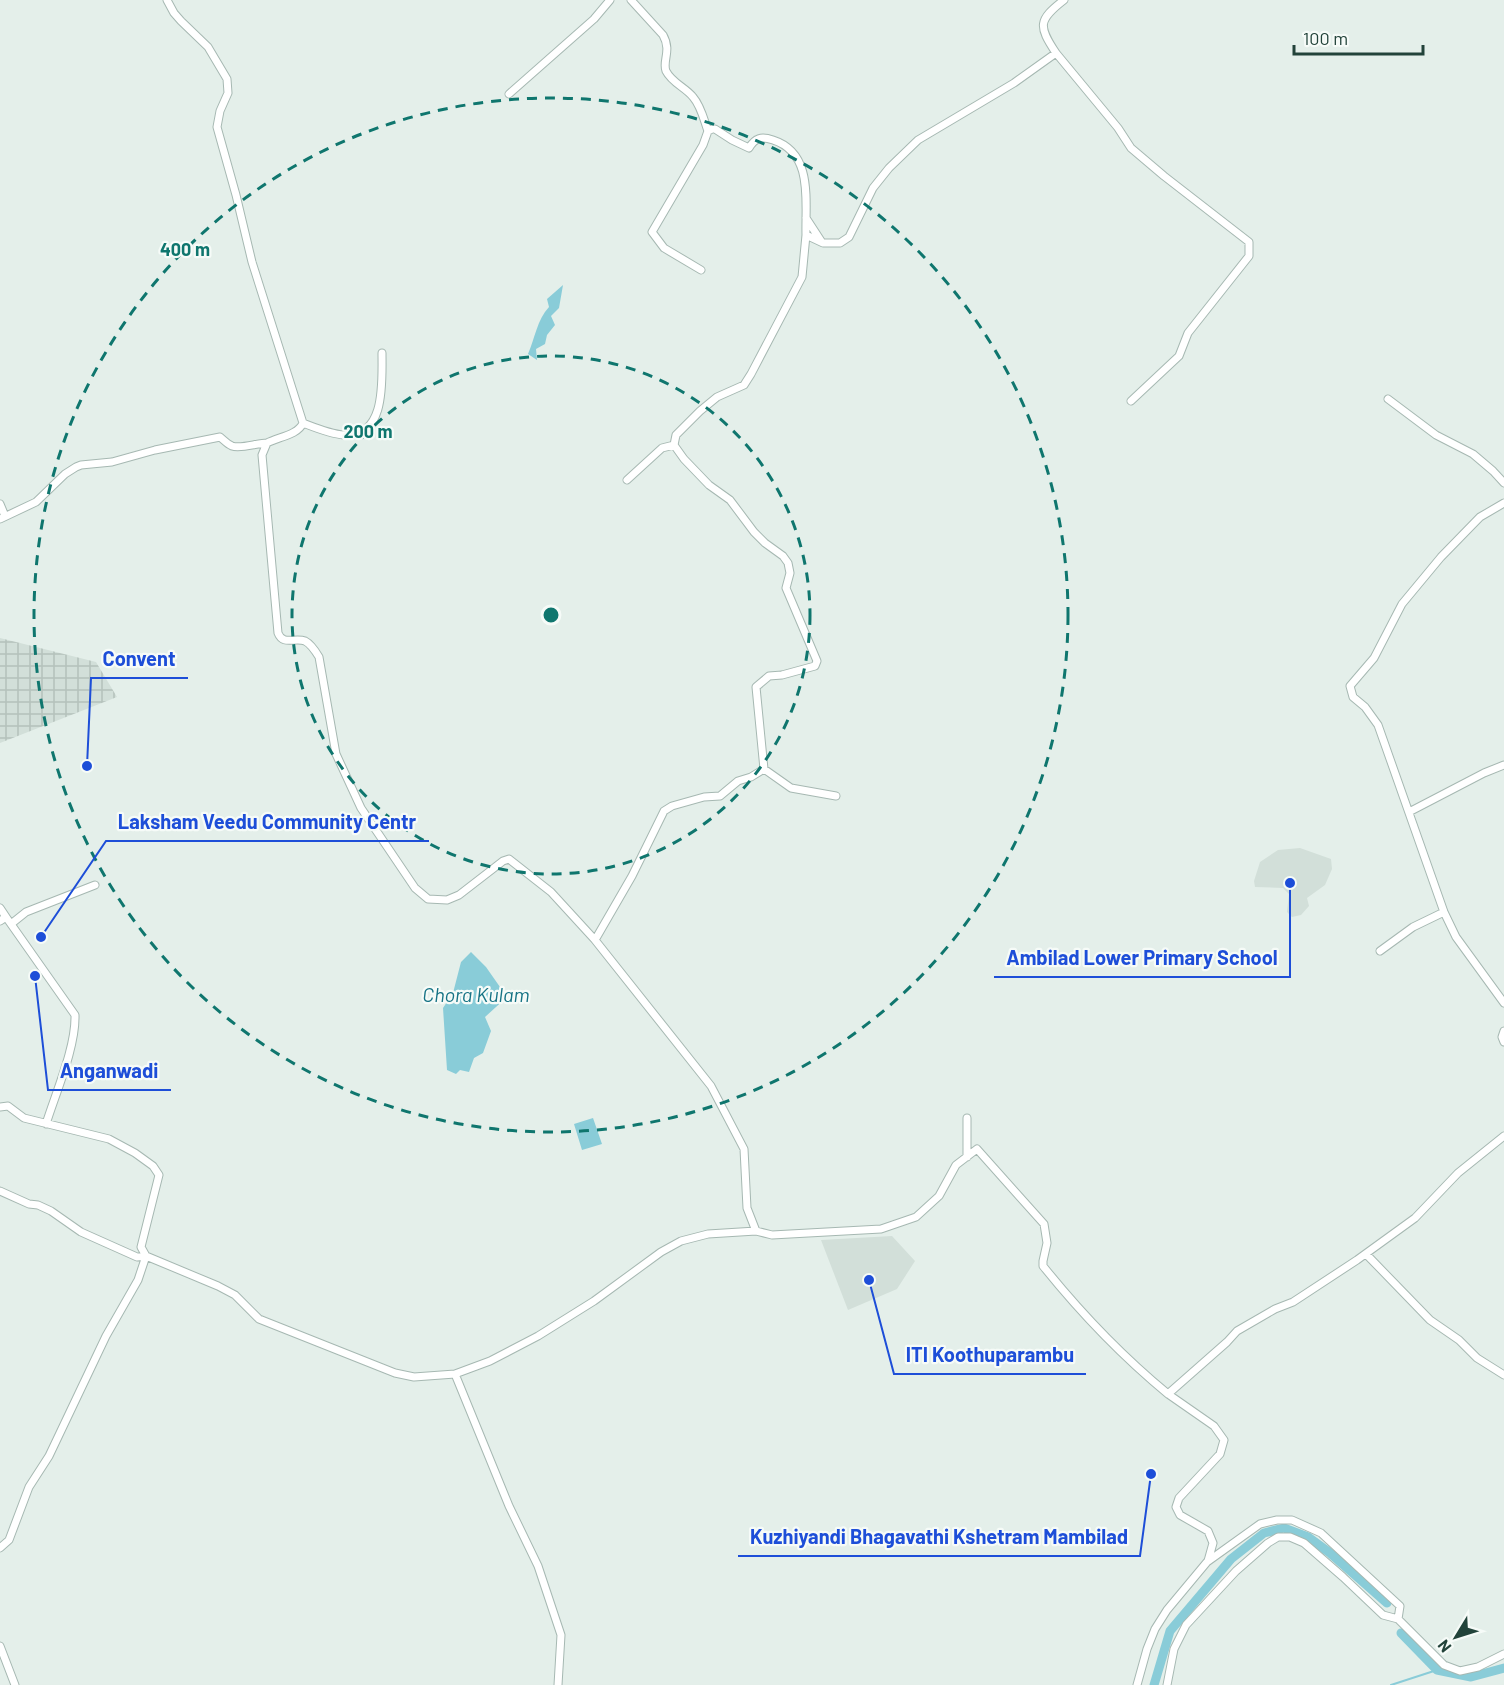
<svg xmlns="http://www.w3.org/2000/svg" width="1504" height="1685" viewBox="0 0 1504 1685" font-family="Barlow,sans-serif">
  <defs>
    <pattern id="industrial-grid" width="8" height="8" patternUnits="userSpaceOnUse" patternTransform="scale(1.5)"><rect width="8" height="8" fill="#d2dfd9"/><path d="M0 4h8M4 0v8" fill="none" stroke="#b4c1bb"/></pattern>
  </defs>
  <rect width="100%" height="100%" fill="#e4efea"/>
  <path fill="#d2dfd9" d="M1300 848 1331 859 1332 869 1325 885 1307 898 1309 906 1301 915 1292 917 1287 912 1289 894 1283 888 1255 887 1254 881 1260 862 1278 850Z
    M892 1236 915 1261 897 1289 848 1310 821 1240Z"/>
  <path fill="url(#industrial-grid)" d="M0 638 96 662 117 697 0 743Z"/>
  <path fill="#89ccd8" d="M563 285 559 308 551 316 555 325 547 335 545 344 536 349 537 360 528 354C535 338 537 320 549 307L547 299Z
    M471 952 486 967 507 997 485 1017 491 1031 483 1053 474 1058 469 1072 460 1070 456 1074 447 1070 443 1008 453 993 461 962Z
    M593 1118 602 1144 582 1150 574 1124Z"/>
  <g fill="none" stroke-linecap="round" stroke-linejoin="round">
    <path stroke="#89ccd8" stroke-width="2" d="M1391 1685 1437 1670"/>
    <path stroke="#89ccd8" stroke-width="9" d="M1401 1633 1437 1670 1471 1677 1504 1668
      M1154 1685 1170 1631 1231 1559 1264 1533 1284 1528 1308 1537 1330 1553 1387 1603"/>
    <defs>
      <path id="street" d="M167 0 174 13 181 21 208 47 227 79 228 93 220 111 217 127 236 195 252 262 303 423C298 435 278 437 267 443L262 455 278 633C283 646 295 637 305 641 311 644 316 652 319 657L336 754 361 808 415 888 428 899 447 900 459 895 503 861 509 859 551 892 595 940 711 1086 744 1149 747 1208 756 1231 772 1235 881 1229 916 1217 939 1196 956 1165 977 1149 1044 1224 1047 1243 1043 1261V1266C1080 1312 1122 1356 1168 1394L1227 1342 1237 1331 1275 1309 1293 1302 1357 1260 1415 1218 1458 1173 1504 1136
        M631 0 663 35C672 51 662 61 666 71 672 83 685 87 693 97 701 106 704 120 708 131L712 129H715L732 140 749 148C755 138 761 136 773 140 814 153 805 202 806 235
        M1056 53 1118 128 1131 148 1164 176 1249 242V256L1188 333 1179 356 1131 401
        M509 94 594 19 610 0
        M806 218 821 241
        M701 270 664 248 652 232 703 145 708 131
        M1388 399 1436 435 1473 454 1493 471 1504 483
        M303 423C316 428 330 434 344 435 386 438 382 382 382 353
        M627 480 662 448 674 445
        M1504 503 1480 517 1441 557 1402 604 1374 658 1350 686 1353 697 1365 707 1378 725 1444 912 1456 937 1504 1003
        M0 504 5 516
        M0 519 36 502 65 474 76 467 81 465 112 462 155 450 220 437C224 440 227 444 232 446 241 449 257 443 267 443
        M764 769 791 788 836 796
        M1409 812 1484 773 1504 765
        M0 908 6 917
        M0 921 6 917 75 1015C76 1047 56 1092 46 1124
        M11 924 26 912 95 885
        M595 940 632 876 664 811 672 806 704 797 720 796 738 781 751 777 764 769 756 687 769 676 782 675 815 666 817 661 786 588 790 573 788 563 783 556 765 543 754 532 730 500 709 485 684 459 674 445 676 435 700 411 717 397 744 385 751 374 802 277 806 235 823 243H840L849 237 873 188 889 168 918 140 1014 83 1056 53C1038 26 1038 20 1064 0
        M1380 951 1413 927 1444 912
        M1504 1031 1502 1037 1504 1042
        M0 1107 8 1106 24 1118 109 1139 135 1153 153 1166 159 1175 141 1247 146 1256 138 1280 106 1336 49 1456 29 1487 9 1540 0 1548
        M967 1118V1157
        M0 1191 29 1204 38 1205 51 1211 81 1232 137 1257 146 1256 218 1286 235 1295 259 1319 395 1373 414 1377 455 1374 490 1361 538 1336 594 1301 661 1252 681 1241 708 1234 756 1231
        M1366 1254 1430 1320 1459 1340 1477 1358 1504 1375
        M455 1374 509 1506 538 1566 561 1635 558 1685
        M1168 1394 1214 1426 1224 1440 1220 1454 1179 1498 1176 1507 1180 1515 1208 1531 1213 1543 1208 1561
        M0 1646 15 1685
        M1137 1685 1147 1649 1155 1629 1167 1610 1207 1562 1260 1524 1277 1520H1292L1321 1533 1400 1606 1398 1619
        M1167 1685 1174 1649 1186 1625 1236 1571 1268 1543 1278 1537H1290L1304 1543 1343 1577 1383 1615 1398 1619 1444 1665 1460 1671 1478 1667 1504 1654"/>
    </defs>
    <use href="#street" stroke="#a6b8b2" stroke-width="9"/>
    <use href="#street" stroke="#fff" stroke-width="7"/>
  </g>
  <g fill="none" stroke="#0f766e" stroke-width="3" stroke-dasharray="10 8">
    <circle cx="551" cy="615" r="259"/>
    <circle cx="551" cy="615" r="517"/>
  </g>
  <g text-anchor="middle" stroke-width="4.5" stroke-linejoin="round" paint-order="stroke">
    <g font-size="20" font-style="italic" fill="#167385" stroke="#f6fbf8">
      <text x="476" y="1002">Chora Kulam</text>
    </g>
  </g>
  <circle cx="551" cy="615" r="9" fill="#0f766e" stroke="#f6fbf8" stroke-width="3"/>
  <g font-size="18" text-anchor="middle" font-weight="bold" fill="#0f766e" stroke="#f6fbf8" stroke-width="4.5" stroke-linejoin="round" paint-order="stroke">
    <text x="185" y="256">400 m</text>
    <text x="368" y="438">200 m</text>
  </g>
  <path fill="none" stroke="#1d4ed8" stroke-width="2" d="M87 766L91 678H188M41 937L106 841H429M1290 883L1290 977H994M35 976L48 1090H171M869 1280L894 1374H1086M1151 1474L1140 1556H738"/>
  <g fill="#1d4ed8" stroke="#f6fbf8" stroke-width="2">
    <circle cx="87" cy="766" r="6"/>
    <circle cx="41" cy="937" r="6"/>
    <circle cx="1290" cy="883" r="6"/>
    <circle cx="35" cy="976" r="6"/>
    <circle cx="869" cy="1280" r="6"/>
    <circle cx="1151" cy="1474" r="6"/>
  </g>
  <g font-size="20" text-anchor="middle" font-weight="bold" fill="#1d4ed8" stroke="#f6fbf8" stroke-width="4.5" stroke-linejoin="round" paint-order="stroke">
    <text x="139" y="666">Convent</text>
    <text x="267" y="829">Laksham Veedu Community Centr</text>
    <text x="1142" y="965">Ambilad Lower Primary School</text>
    <text x="109" y="1078">Anganwadi</text>
    <text x="990" y="1362">ITI Koothuparambu</text>
    <text x="939" y="1544">Kuzhiyandi Bhagavathi Kshetram Mambilad</text>
  </g>
  <g transform="translate(1456 1637) rotate(232)" stroke="#f6fbf8" stroke-width="4.5" paint-order="stroke">
  <path d="M0-4.5L10 22L0 15L-10 22Z" fill="#22433a"/>
  <text y="-9" font-size="16" font-weight="bold" text-anchor="middle" fill="#22433a">N</text>
  </g>
  <path d="M1294 45v9h129v-9" fill="none" stroke="#22433a" stroke-width="3"/>
  <text x="1303" y="45" font-size="18" fill="#22433a" stroke="#f6fbf8" stroke-width="4.5" paint-order="stroke">100 m</text>
</svg>
